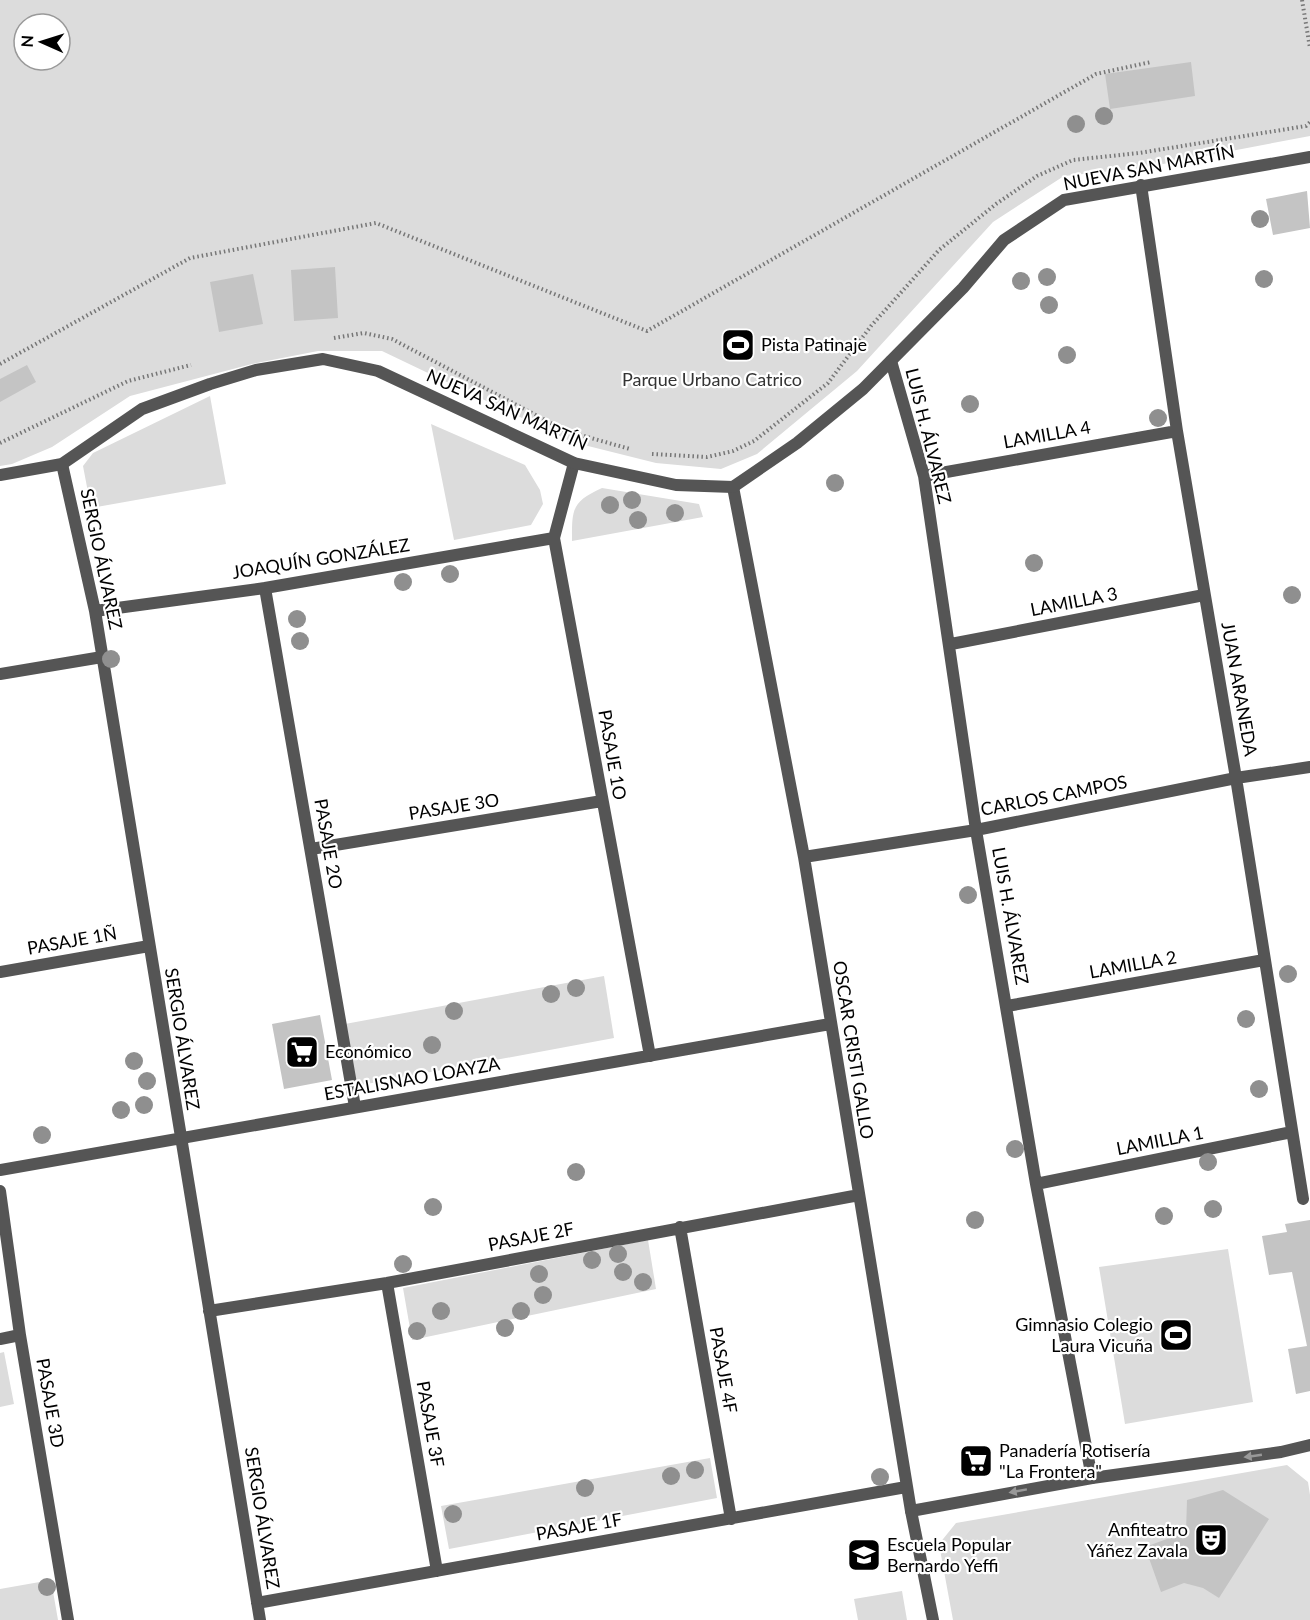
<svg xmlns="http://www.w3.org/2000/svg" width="1310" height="1620" viewBox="0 0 1310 1620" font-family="Lato,sans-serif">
  <rect width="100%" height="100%" fill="#fff"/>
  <path fill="#dcdcdc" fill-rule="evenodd" d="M0 0H1310V136L1142 168 1064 176 993 222 857 371 757 454 721 469 656 463 572 442 382 351H318L252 364 130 396 52 447 12 464 0 466ZM24 24H60V60H24Z
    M210 396 226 484 91 508 83 466 93 453Z
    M431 424 525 465 540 490 543 504 531 525 454 540Z
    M602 488 699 504 703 517 572 541C572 510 571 502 602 488Z
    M604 976 614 1038 356 1086 345 1024Z
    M648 1240 656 1289 412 1340 403 1288Z
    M1228 1249 1253 1402 1125 1424 1099 1267Z
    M4 1352 14 1404 0 1407V1353Z
    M710 1458 717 1498 449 1549 441 1506Z
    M1287 1465 1308 1482 1310 1495V1620H953L939 1544 956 1523Z
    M51 1580 58 1620H0V1589Z
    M902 1591 907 1620H858L854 1599Z"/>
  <path fill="#c4c4c4" d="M1191 62 1195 96 1110 109 1105 74Z
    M1307 191 1310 228 1273 235 1266 199Z
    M335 267 338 318 294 321 291 270Z
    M253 274 263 324 219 332 210 282Z
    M27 365 36 382 0 402V379Z
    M320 1015 332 1080 284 1089 272 1024Z
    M1310 1220V1391L1296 1394 1288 1349 1307 1346 1292 1272 1269 1275 1262 1236 1287 1232 1285 1224Z
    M1223 1490 1269 1519 1219 1598 1203 1588 1184 1583 1161 1592 1145 1547 1186 1532 1187 1500Z"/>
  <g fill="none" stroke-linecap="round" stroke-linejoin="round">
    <path stroke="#777" stroke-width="4" stroke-dasharray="1.5 3" stroke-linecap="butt" d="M1302 0 1310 48
      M334 338 364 333 392 339 566 431 630 449
      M0 364 190 258 376 223 647 331 1096 74 1151 62
      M0 443 128 381 191 365
      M652 454 707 457 733 451 754 441 828 383 871 326 939 250 996 204 1037 176 1073 160 1139 153 1306 126 1310 122"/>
    <path stroke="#555" stroke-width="12" d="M1141 185 1177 431 1236 778 1303 1199
      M891 361 924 476 976 830 1036 1184 1092 1478
      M574 463 554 538 650 1056
      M62 464 95 611 260 1620
      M924 476 1177 431
      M733 487 804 857 911 1511
      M265 588 355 1107
      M95 611 265 588 554 538
      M951 644 1204 595
      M0 674 102 657
      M311 849 602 801
      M804 857 976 830 1236 778 1310 767
      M0 972 149 946
      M1007 1006 1264 960
      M0 1170 830 1024
      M1036 1184 1292 1132
      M0 1191 20 1335 68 1620
      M680 1227 731 1519
      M387 1283 437 1571
      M209 1311 387 1283 859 1195
      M0 1339 20 1335
      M257 1603 906 1487"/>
    <path stroke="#555" stroke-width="12" d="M0 475 62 464 142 409 210 384 256 370 323 359 378 371 574 463 676 485 733 487 797 443 863 389 963 288 1004 240 1064 200 1310 157
      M933 1620 911 1511 1092 1478 1281 1452 1310 1445"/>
  </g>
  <g fill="#8f8f8f">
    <circle cx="1104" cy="116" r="9"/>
    <circle cx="1076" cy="124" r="9"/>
    <circle cx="1260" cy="219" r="9"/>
    <circle cx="1047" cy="277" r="9"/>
    <circle cx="1264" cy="279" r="9"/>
    <circle cx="1021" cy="281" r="9"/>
    <circle cx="1049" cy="305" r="9"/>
    <circle cx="1067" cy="355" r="9"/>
    <circle cx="970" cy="404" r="9"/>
    <circle cx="1158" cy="418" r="9"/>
    <circle cx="835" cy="483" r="9"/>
    <circle cx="632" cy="500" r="9"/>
    <circle cx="610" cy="505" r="9"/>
    <circle cx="675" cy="513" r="9"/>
    <circle cx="638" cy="520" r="9"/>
    <circle cx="1034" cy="563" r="9"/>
    <circle cx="450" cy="574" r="9"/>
    <circle cx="403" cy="582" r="9"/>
    <circle cx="1292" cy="595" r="9"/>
    <circle cx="297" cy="619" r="9"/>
    <circle cx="300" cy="641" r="9"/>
    <circle cx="111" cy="659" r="9"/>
    <circle cx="968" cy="895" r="9"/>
    <circle cx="1288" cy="974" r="9"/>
    <circle cx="576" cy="988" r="9"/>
    <circle cx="551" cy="994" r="9"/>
    <circle cx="454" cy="1011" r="9"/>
    <circle cx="1246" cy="1019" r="9"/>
    <circle cx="432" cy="1045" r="9"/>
    <circle cx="134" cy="1061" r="9"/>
    <circle cx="147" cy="1081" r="9"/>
    <circle cx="1259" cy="1089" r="9"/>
    <circle cx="144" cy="1105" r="9"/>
    <circle cx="121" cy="1110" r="9"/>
    <circle cx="42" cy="1135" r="9"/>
    <circle cx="1015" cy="1149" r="9"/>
    <circle cx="1208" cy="1162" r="9"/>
    <circle cx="576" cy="1172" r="9"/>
    <circle cx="433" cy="1207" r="9"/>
    <circle cx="1213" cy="1209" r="9"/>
    <circle cx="1164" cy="1216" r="9"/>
    <circle cx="975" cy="1220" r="9"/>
    <circle cx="618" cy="1254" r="9"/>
    <circle cx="592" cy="1260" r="9"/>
    <circle cx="403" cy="1264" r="9"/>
    <circle cx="623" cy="1272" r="9"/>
    <circle cx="539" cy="1274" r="9"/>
    <circle cx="643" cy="1282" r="9"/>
    <circle cx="543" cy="1295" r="9"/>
    <circle cx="441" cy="1311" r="9"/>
    <circle cx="521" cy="1311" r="9"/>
    <circle cx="505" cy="1328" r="9"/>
    <circle cx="417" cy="1331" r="9"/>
    <circle cx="695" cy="1470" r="9"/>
    <circle cx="671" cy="1476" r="9"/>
    <circle cx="880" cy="1477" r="9"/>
    <circle cx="585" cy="1488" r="9"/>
    <circle cx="453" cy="1514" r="9"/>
    <circle cx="47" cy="1587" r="9"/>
  </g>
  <defs><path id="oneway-solid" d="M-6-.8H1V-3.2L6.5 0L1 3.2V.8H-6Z" transform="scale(1.5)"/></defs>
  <g fill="#999">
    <use href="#oneway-solid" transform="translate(1253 1456) rotate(172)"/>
    <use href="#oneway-solid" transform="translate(1018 1491) rotate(170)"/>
  </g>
  <defs>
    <symbol id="stadium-square" viewBox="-11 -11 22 22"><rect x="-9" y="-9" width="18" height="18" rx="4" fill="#000" stroke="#fff"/><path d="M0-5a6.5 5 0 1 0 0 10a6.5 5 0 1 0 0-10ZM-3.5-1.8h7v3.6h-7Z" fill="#fff"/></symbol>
    <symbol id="supermarket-square" viewBox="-11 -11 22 22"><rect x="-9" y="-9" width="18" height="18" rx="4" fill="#000" stroke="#fff"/><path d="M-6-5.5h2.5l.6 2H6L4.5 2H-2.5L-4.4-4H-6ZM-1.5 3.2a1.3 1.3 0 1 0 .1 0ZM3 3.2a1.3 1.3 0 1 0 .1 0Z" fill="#fff"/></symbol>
    <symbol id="theatre-square" viewBox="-11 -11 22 22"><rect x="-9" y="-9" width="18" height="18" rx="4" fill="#000" stroke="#fff"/><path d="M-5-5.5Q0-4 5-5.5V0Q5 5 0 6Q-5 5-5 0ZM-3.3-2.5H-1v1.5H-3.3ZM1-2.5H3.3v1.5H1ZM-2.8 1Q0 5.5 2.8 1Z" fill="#fff"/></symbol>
    <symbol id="school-square" viewBox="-11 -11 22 22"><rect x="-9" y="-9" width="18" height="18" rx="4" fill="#000" stroke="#fff"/><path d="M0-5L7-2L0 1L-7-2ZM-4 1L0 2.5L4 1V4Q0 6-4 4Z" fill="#fff"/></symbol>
  </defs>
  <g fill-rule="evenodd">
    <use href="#stadium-square" x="719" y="326" width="38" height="38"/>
    <use href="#supermarket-square" x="283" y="1033" width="38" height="38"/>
    <use href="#stadium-square" x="1157" y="1316" width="38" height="38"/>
    <use href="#supermarket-square" x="957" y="1442" width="38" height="38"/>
    <use href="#theatre-square" x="1192" y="1521" width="38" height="38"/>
    <use href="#school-square" x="845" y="1536" width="38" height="38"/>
  </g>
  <g text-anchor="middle" stroke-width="4.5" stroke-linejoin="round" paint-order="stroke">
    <g font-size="18" fill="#000" stroke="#fff">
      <text transform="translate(1149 168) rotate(-11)" y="6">NUEVA SAN MARTÍN</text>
      <text transform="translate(507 410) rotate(24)" y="6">NUEVA SAN MARTÍN</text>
      <text transform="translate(1047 435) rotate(-10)" y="6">LAMILLA 4</text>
      <text transform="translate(928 436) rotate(76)" y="6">LUIS H. ÁLVAREZ</text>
      <text transform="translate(101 559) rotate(78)" y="6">SERGIO ÁLVAREZ</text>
      <text transform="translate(321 559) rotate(-9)" y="6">JOAQUÍN GONZÁLEZ</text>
      <text transform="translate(1074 602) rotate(-11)" y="6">LAMILLA 3</text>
      <text transform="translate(1239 689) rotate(80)" y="6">JUAN ARANEDA</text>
      <text transform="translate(612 755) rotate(80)" y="6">PASAJE 1O</text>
      <text transform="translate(1054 796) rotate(-11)" y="6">CARLOS CAMPOS</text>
      <text transform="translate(454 807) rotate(-9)" y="6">PASAJE 3O</text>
      <text transform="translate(328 844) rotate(80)" y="6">PASAJE 2O</text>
      <text transform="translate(1010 916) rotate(80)" y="6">LUIS H. ÁLVAREZ</text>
      <text transform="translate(72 941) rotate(-10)" y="6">PASAJE 1Ñ</text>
      <text transform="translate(1133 965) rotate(-10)" y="6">LAMILLA 2</text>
      <text transform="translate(182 1039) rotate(81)" y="6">SERGIO ÁLVAREZ</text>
      <text transform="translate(853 1050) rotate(81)" y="6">OSCAR CRISTI GALLO</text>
      <text transform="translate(412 1079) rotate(-10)" y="6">ESTALISNAO LOAYZA</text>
      <text transform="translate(1160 1141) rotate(-11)" y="6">LAMILLA 1</text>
      <text transform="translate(531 1237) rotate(-11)" y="6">PASAJE 2F</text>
      <text transform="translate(723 1370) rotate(80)" y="6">PASAJE 4F</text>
      <text transform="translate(50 1403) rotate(80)" y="6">PASAJE 3D</text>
      <text transform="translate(430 1424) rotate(80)" y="6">PASAJE 3F</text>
      <text transform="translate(262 1518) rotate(81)" y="6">SERGIO ÁLVAREZ</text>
      <text transform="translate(579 1527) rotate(-10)" y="6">PASAJE 1F</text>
    </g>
    <g font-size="18" fill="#000" stroke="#fff" text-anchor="start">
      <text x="761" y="351">Pista Patinaje</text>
      <text x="325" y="1058">Económico</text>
      <text x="1153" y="1331" text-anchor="end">Gimnasio Colegio<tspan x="1153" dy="21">Laura Vicuña</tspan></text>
      <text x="999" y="1457">Panadería Rotisería<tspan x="999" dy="21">"La Frontera"</tspan></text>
      <text x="1188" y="1536" text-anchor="end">Anfiteatro<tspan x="1188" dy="21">Yáñez Zavala</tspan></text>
      <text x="887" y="1551">Escuela Popular<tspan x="887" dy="21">Bernardo Yeffi</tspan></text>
    </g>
    <g font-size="18" fill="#333" stroke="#fff">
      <text x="712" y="386">Parque Urbano Catrico</text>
    </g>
  </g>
  <g transform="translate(42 42) rotate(273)"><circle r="28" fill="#ffffff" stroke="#999999" stroke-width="1.5"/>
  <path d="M0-4.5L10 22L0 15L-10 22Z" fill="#000000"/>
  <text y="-9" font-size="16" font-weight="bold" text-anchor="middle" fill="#000000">N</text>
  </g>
</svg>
